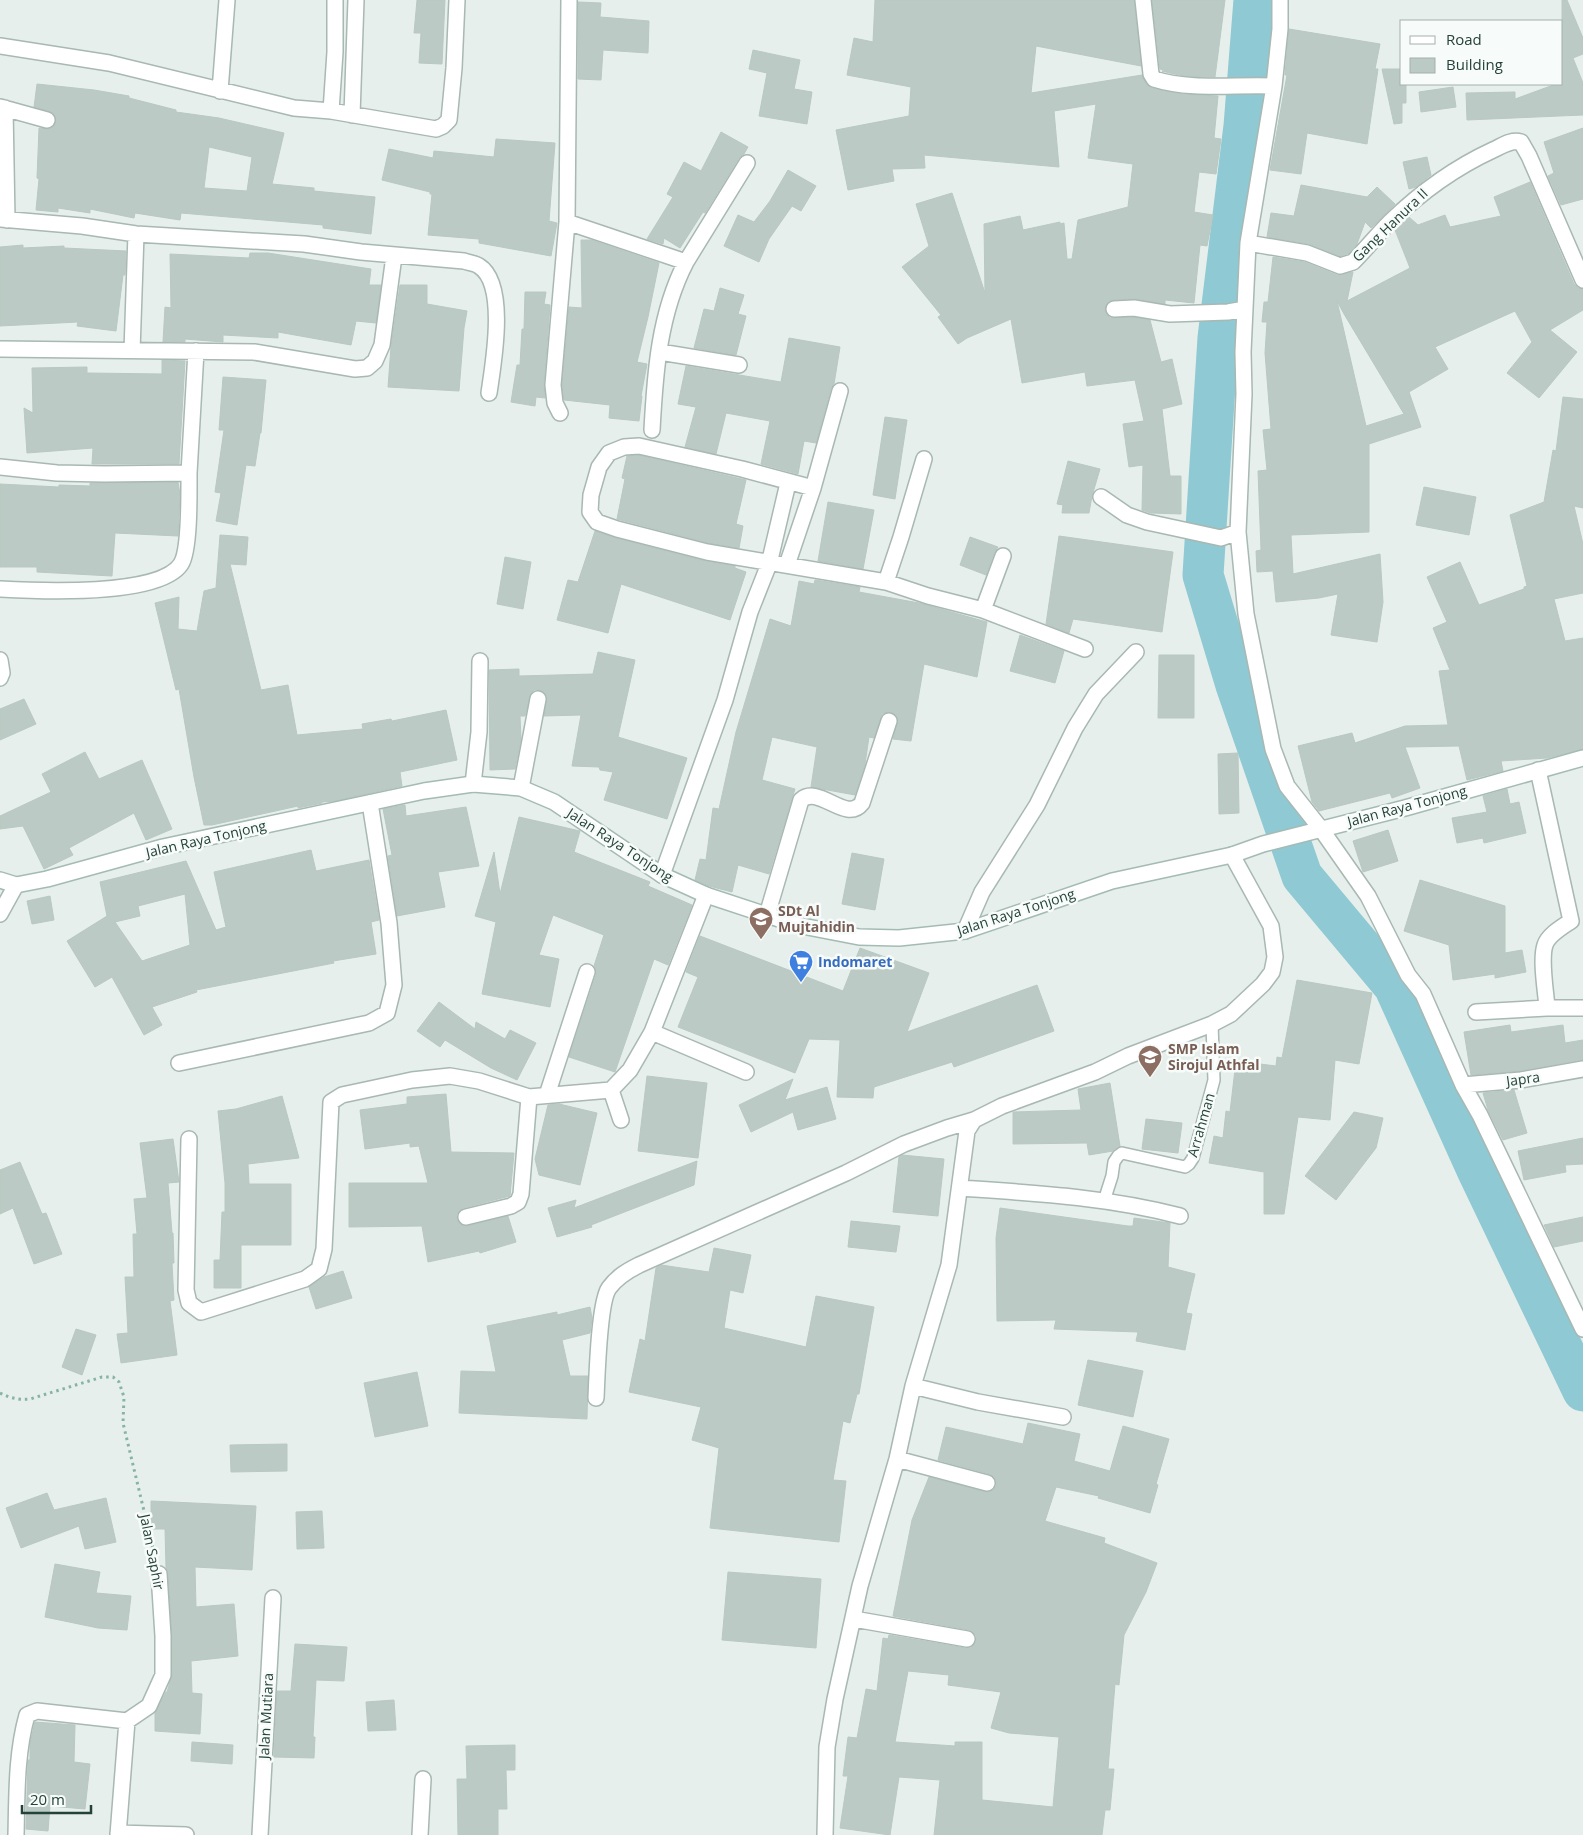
<svg xmlns="http://www.w3.org/2000/svg" width="1583" height="1835" viewBox="0 0 1583 1835" font-family="'Open Sans',sans-serif">
  <rect width="100%" height="100%" fill="#e6efeb"/>
  <g fill="none" stroke-linecap="round" stroke-linejoin="round">
    <path stroke="#8ec9d4" stroke-width="41" d="M1254 0 1244 126 1218 338 1203 575 1236 685 1302 876 1394 986 1479 1174 1583 1391"/>
  </g>
  <path fill="#bbcac4" stroke="#b8c9c2" fill-rule="evenodd" d="M417 0H445L442 64 419 63 421 33H414Z
    M875 0H1134L1141 66 1036 46 1031 93 1142 75 1146 84 1152 88 1182 94 1218 96 1214 138 1221 139 1216 174 1199 172 1194 212 1213 215 1207 246 1200 245 1194 303 1165 300V304L1135 299 1114 300 1109 301 1105 309 1106 314 1110 318 1133 317 1150 320 1161 362 1172 359 1182 404 1162 409 1170 476H1181V514L1151 513 1142 510 1143 465 1129 467 1123 424 1144 421 1135 380 1087 386 1085 372 1022 383 1011 319 967 338 958 344 938 317 941 315 902 267 929 246 916 204 952 193 985 293 984 224 1020 216 1023 230 1060 222V224L1064 223 1067 259H1072L1078 220 1128 207 1133 164 1088 158 1096 104 1054 111 1059 167 924 155 925 168 892 169 894 181 848 190 836 130 909 116 911 87 847 75 854 38 873 42Z
    M1152 0H1225L1215 77 1184 76 1170 73 1162 71H1167L1160 69Z
    M1562 0H1567L1583 38V54L1573 58 1583 83V115L1467 120 1466 93 1515 92V99L1556 84H1562Z
    M578 2 601 3 600 17 649 21 648 53 603 50 601 80 578 79Z
    M1289 29 1380 44 1375 69H1378L1367 144 1307 133 1301 174 1270 170 1287 75H1285Z
    M753 50 800 60 794 89 812 92 807 124 759 116 767 73 749 69Z
    M1382 69H1402V84H1406V103H1402V123L1394 124Z
    M37 84 94 90 129 96V98L176 110V112L219 118 284 133 272 184 314 188V191L375 197 371 234 323 228V225L181 213 180 220 135 213 134 218 90 209V213L58 208V212L36 210 39 179 37 178 39 128 50 129 56 122 53 113 34 107ZM209 147 252 157 247 191 204 188Z
    M1453 87 1456 107 1421 112 1419 92Z
    M1583 128V199L1561 205 1548 176 1554 173 1544 142Z
    M721 132 748 147 744 154 739 158 705 213 703 212 680 248 664 238 663 244 647 239 673 197 667 194 684 162 701 171Z
    M496 139 555 143 549 221 557 223 551 256 479 243V239L428 235 432 194H430V192L382 180 389 149 433 158 434 151 494 157Z
    M1427 157 1431 175 1416 187 1409 189 1403 162Z
    M788 170 816 186 801 211 792 206 769 239 759 262 724 246 738 215 754 222 770 201Z
    M1530 182 1574 284 1578 288 1583 289V310L1550 330 1577 352 1539 398 1507 373 1532 342 1515 311 1435 347 1448 369 1409 392 1421 427 1369 444V532L1291 535 1293 574 1380 554 1383 602 1377 642 1331 635 1338 594 1319 598 1276 602 1273 571 1257 572 1256 551 1261 550 1258 471 1267 470 1263 430 1271 429 1265 353 1267 322H1262L1264 302H1268L1273 257 1304 262 1337 275 1353 272 1347 301 1410 268 1395 230 1409 217 1418 225 1445 215 1450 227 1501 216 1494 197ZM1337 301 1344 314 1404 414 1366 426Z
    M1301 185 1367 197 1377 187 1395 204 1371 228 1365 222 1357 244 1348 254 1340 256 1309 244 1267 237 1271 213 1294 216Z
    M581 240H591L659 263 648 317 637 362 647 364 641 396H642L639 421 609 418 610 405 564 400 562 385 569 307 582 308Z
    M23 245V248L64 246V248L126 251 125 275H123L116 331 77 326 78 322 0 326V247Z
    M250 253H268L371 269 369 285H381L376 323 356 321 351 345 278 332V338L223 335V342L185 339V342H163L165 307 171 308 170 254 249 258Z
    M400 285H427V304L467 311 464 328 459 391 388 387 391 347Z
    M720 288 744 295 738 314 746 316 736 355 694 348 704 309 714 311Z
    M525 292H546L544 304 550 305 544 384 545 398 536 397 535 406 511 402 517 365H520L522 329H524Z
    M789 338 840 347 834 384 831 388 816 443 804 441 798 474 761 464 770 421 726 413 716 454 685 447 696 407 678 404 686 366 781 382Z
    M162 360 185 361 179 464H92L93 448 27 453 24 408 33 413 32 368 87 367V373L162 374Z
    M223 377 266 380 261 433H260L255 466 246 465 237 525 216 521 221 493 215 492 224 430H219Z
    M1563 397 1583 399V508L1574 506 1583 544V593L1554 599 1565 641 1583 638V749L1547 758 1501 761 1503 771 1467 780 1459 746 1405 747 1420 788 1392 798 1390 793 1319 811 1312 802 1298 746 1352 733 1355 743 1405 726 1448 725 1439 671 1450 670 1433 628 1447 622 1427 577 1460 562 1479 605 1524 589V587L1527 586 1510 515 1544 502 1553 450 1556 451Z
    M885 417 907 420 895 499 873 495Z
    M638 455 746 480 736 524 743 526 739 548 709 543 617 519 625 479 622 478 627 456Z
    M1068 461 1100 469 1092 496 1089 513H1062L1063 505 1057 504Z
    M178 482 180 494 178 536 115 533 112 576 37 572V567H0V484L59 487V485L90 486V483Z
    M1424 487 1476 497 1469 535 1416 525Z
    M828 502 874 510 863 569 818 561Z
    M595 531 615 538 705 561 735 566V568L746 572 730 620 621 584 608 633 557 620 568 580 578 582Z
    M220 535 248 537 246 565 230 564 261 690 288 685 297 735 363 729 362 724 391 719 392 721 446 710 457 760 400 772 402 786 335 801 322 802V803L298 808V806L212 825H204L194 777 179 689 176 690 155 603 179 597 178 629 197 631 204 591 216 588Z
    M1059 536 1173 552 1162 632 1073 619 1069 633 1046 624Z
    M970 537 998 547 994 553 986 575 960 565Z
    M505 557 531 562 523 609 497 604Z
    M815 580 860 587 859 592 919 603 987 622 977 677 924 664 911 741 893 739 898 719 891 712 882 714 874 738 869 737 865 764 855 795 811 787 817 747 772 737 762 780 795 789 769 874 738 865 732 892 709 886 695 880 700 859 706 860 713 808 719 809 736 732 770 619 791 626 799 581 814 584Z
    M1020 635 1064 651 1055 683 1010 671Z
    M598 652 635 660 618 737 687 758 667 819 604 800 613 772 600 770 599 767 572 766 581 715 544 716 547 696 540 690H534L531 693 525 716H520L521 739 515 769 490 770 489 670 519 669V676L593 674Z
    M1159 655H1194V718H1158Z
    M24 699 36 724 0 740V709Z
    M85 752 99 779 142 760 172 829 146 840 134 813 69 848 73 855 44 869 23 826 0 829V816L51 792 42 774Z
    M1238 753 1239 813 1219 814 1218 754Z
    M1507 789 1510 804 1519 802 1526 833 1484 843 1483 838 1457 843 1452 818 1487 812 1483 796Z
    M405 805 406 816 466 807 479 866 438 872 445 907 397 916 388 856 392 855 383 809Z
    M519 817 580 831 574 852 650 882 648 886 692 905 668 965 654 959 615 1072 569 1057 596 975 594 966 604 935 553 915 539 955 559 959 550 1007 482 994 496 922 475 916 494 852 500 894Z
    M1388 830 1398 861 1363 872 1353 841Z
    M311 850 316 871 369 860 379 920 371 922 376 954 333 961 334 963 196 990 197 992 152 1007 162 1025 144 1035 112 977 95 987 67 941 107 916 100 882 186 861 216 930 226 927 214 872ZM185 894 190 945 142 961 115 922 140 916 138 906Z
    M852 853 884 859 875 910 842 904Z
    M1420 880 1505 906V953L1522 950 1526 972 1495 978V974L1453 980 1449 945 1404 931Z
    M50 896 54 920 32 924 27 901Z
    M700 936 843 991 860 948 929 973 907 1032 1037 985 1054 1031 954 1067 952 1062 874 1087 873 1098 837 1097 840 1040 809 1039 795 1073 678 1027 698 977 686 972Z
    M1297 980 1372 993 1359 1064 1335 1060 1330 1120 1298 1117 1284 1214H1264V1172L1209 1163 1214 1136 1223 1138 1226 1111 1230 1112 1236 1061 1276 1066 1277 1057 1282 1058Z
    M439 1002 475 1029 476 1022 505 1039 510 1030 536 1043 517 1080 491 1068 445 1040 440 1047 417 1031Z
    M1510 1025 1511 1032 1563 1025 1565 1043 1583 1040V1060L1520 1071 1471 1075 1464 1032Z
    M647 1076 707 1083 698 1158 638 1151Z
    M793 1079 785 1100 827 1087 836 1119 798 1130 793 1112 751 1132 739 1105Z
    M1110 1083 1120 1146 1113 1151 1089 1155 1087 1143 1013 1144V1112L1081 1110 1078 1089Z
    M1514 1090 1527 1133 1503 1140 1488 1110 1483 1093Z
    M446 1094 451 1152 514 1153 510 1196 463 1208 457 1214V1220L463 1226H468L508 1216 516 1242 480 1253 479 1251 428 1262 422 1226 349 1227V1183H428L419 1146 410 1147V1143L365 1149 360 1110 407 1104V1097Z
    M282 1096 299 1158 248 1164 249 1184H291V1245H241V1288H214V1260H220L222 1212H225V1183L218 1111 236 1109Z
    M559 1104 597 1113 580 1185 539 1175 535 1159 548 1105Z
    M1354 1112 1383 1118 1376 1148 1336 1200 1305 1176Z
    M1146 1119 1182 1123 1178 1153 1142 1149Z
    M1583 1138V1164L1565 1165 1566 1172 1524 1180 1518 1151Z
    M173 1139 179 1182 168 1183 172 1233H173L174 1263H172L174 1300 170 1301 177 1355 121 1363 117 1334 128 1333 125 1277H134L133 1234H137L134 1199 147 1198 140 1143Z
    M902 1155 944 1159 938 1216 893 1212 899 1157Z
    M697 1161 694 1185 591 1225 592 1227 557 1237 548 1208 576 1200 574 1208Z
    M20 1162 42 1214 46 1213 62 1254 34 1264 13 1208 0 1214V1170Z
    M1000 1208 1128 1226H1133L1134 1218 1170 1223 1168 1267 1195 1274 1186 1313 1192 1314 1185 1350 1136 1341 1138 1332 1054 1329 1056 1320 997 1321 996 1238Z
    M1583 1217V1241L1554 1247 1544 1225Z
    M851 1221 900 1226 896 1252 848 1247Z
    M714 1248 751 1255 743 1293 730 1290 724 1328 806 1347 816 1296 874 1307 859 1394H857L850 1423 843 1421 833 1480 846 1481 839 1542 710 1528 719 1448 692 1440 701 1407 629 1392 640 1339 645 1341 656 1268 661 1265 709 1272Z
    M343 1271 352 1298 316 1309 309 1287 324 1277Z
    M590 1307 592 1318 590 1333 562 1340 570 1376H588L587 1419 459 1413 461 1371 496 1372 487 1326 557 1312V1315Z
    M76 1329 96 1335 82 1375 62 1367Z
    M1088 1360 1143 1371 1133 1417 1078 1405Z
    M417 1372 428 1426 375 1437 364 1383Z
    M1028 1423 1080 1434 1074 1461 1110 1471 1123 1426 1169 1439 1156 1484 1158 1485 1150 1513 1098 1498 1099 1496 1056 1487 1045 1521 1105 1538 1104 1543 1157 1563 1146 1592 1124 1635 1119 1685 1115 1684 1108 1769H1114L1110 1810H1105L1102 1835H934L940 1780 899 1777 890 1835 840 1828 848 1776H843L848 1737 857 1738 866 1689 877 1691 883 1638 888 1639 889 1635 965 1648H971L976 1641V1635L969 1630 893 1616 912 1520 929 1477 985 1492H990L996 1486V1480L990 1474 938 1460 946 1427 1023 1444ZM908 1671 949 1675 948 1685 1001 1692 991 1728 1009 1733 1059 1737 1053 1807 982 1800V1742H955V1746L895 1742Z
    M287 1444V1471L231 1472 230 1445Z
    M47 1493 54 1510 106 1498 116 1542 85 1549 79 1526 21 1548 6 1508Z
    M151 1501 256 1506 252 1570 195 1567 196 1607 234 1604 238 1656 191 1661 192 1693 202 1694 200 1734 155 1731V1713L166 1692H167L172 1675V1636L168 1573 166 1568 165 1529H151Z
    M322 1511 324 1548 297 1549 296 1512Z
    M55 1564 100 1572 96 1593 131 1596 127 1630 98 1628 45 1617Z
    M728 1572 821 1579 816 1648 722 1640Z
    M295 1644 347 1647 344 1681 316 1680 313 1737H315L314 1758 274 1757 277 1691H291Z
    M394 1700 396 1730 368 1731 366 1702Z
    M35 1722 75 1725 74 1762 90 1764 85 1809 50 1806 48 1831 26 1829 28 1760H30V1744Z
    M192 1742 233 1745 232 1764 191 1761Z
    M515 1745V1770H506L507 1809H498V1835H458L457 1779H467L466 1746Z"/>
  <g fill="none" stroke-linecap="round" stroke-linejoin="round">
    <defs>
      <path id="service" d="M1104 1201 1112 1176 1114 1162 1118 1156 1122 1153 1185 1167 1189 1164 1193 1158 1214 1080 1212 1024"/>
      <path id="minor" d="M569 0 567 222 686 262 747 163
        M1143 0 1151 74 1154 79C1192 91 1236 84 1274 86
        M1280 0V29L1274 86 1248 243 1243 352 1244 394 1238 532 1246 614 1273 749 1287 786 1321 829 1368 896 1408 975 1423 994 1463 1085 1480 1115 1583 1329
        M0 46 109 63 294 108 331 111 436 129 443 126 449 120 454 68 457 0
        M220 91 227 0
        M0 107 47 120
        M5 108 7 220
        M331 111 335 52V0
        M352 115 356 0
        M0 219 82 226 136 234 304 244 361 252 464 261C469 263 475 263 479 266 508 284 493 365 489 393
        M1248 243 1307 253 1340 266 1353 262C1366 249 1377 235 1390 222 1420 193 1454 168 1493 150 1502 146 1511 139 1521 142L1529 156 1583 280
        M1114 309 1134 308 1170 314 1228 312 1245 309
        M0 349 254 352 355 369 367 368 375 361 382 345 394 256
        M132 351 136 234
        M660 352 739 365
        M840 391 813 488 742 469 639 446 624 447 609 453 599 467 591 495 590 512 597 522 617 529 707 552 886 582 928 596 983 610 1085 649
        M560 413 555 403 553 385 567 222
        M652 430C655 373 659 314 686 262
        M0 467 57 473 104 474 189 473 196 351
        M1101 497 1127 515 1147 522 1221 538 1238 532
        M787 565 813 488
        M886 582 901 537 924 459
        M0 589C36 591 160 597 181 564 190 550 189 493 189 473
        M983 610 1003 556
        M0 660 2 673 0 678
        M473 784 479 732 480 661
        M521 788 538 699
        M662 875 725 700 750 612 769 564 788 483
        M0 914 16 885
        M767 915 801 800C819 784 846 824 862 803L889 721
        M965 931 982 892 1037 805 1075 728 1096 694 1136 652
        M1547 1008H1583
        M1476 1012 1547 1008C1546 992 1540 960 1545 945 1548 935 1562 927 1571 921L1538 770
        M652 1032 746 1072
        M179 1063 369 1023 387 1013 394 985 389 923 370 803
        M1463 1085 1521 1080 1583 1069
        M611 1090 621 1120
        M547 1095 587 972
        M189 1139 186 1290 189 1303 201 1312 305 1279 319 1269 324 1249 331 1102 342 1095 412 1080 450 1076 479 1081 529 1097 611 1090 630 1070 652 1032 706 895
        M960 1188C1033 1193 1108 1197 1180 1216
        M466 1217 511 1206 518 1202 521 1194 529 1097
        M913 1386 978 1402 1063 1417
        M596 1398C597 1377 599 1302 609 1288 617 1277 627 1271 639 1265L846 1173 904 1144 947 1128 974 1120
        M897 1459 987 1483
        M854 1619 967 1639
        M118 1833 186 1835
        M16 1835C17 1795 16 1754 27 1715L37 1711 127 1721
        M118 1835 127 1721 149 1706 163 1675V1636L159 1574
        M260 1835 273 1598
        M420 1835 423 1779
        M825 1835 827 1747 835 1699 860 1586 897 1459 913 1386 949 1265 967 1131 974 1120 1002 1106 1095 1072 1128 1056 1212 1024 1231 1014 1263 984 1272 972 1275 957 1271 926 1232 855"/>
      <path id="secondary" d="M0 880 16 885 47 879 163 847 424 791 473 784 521 788 554 802 662 875 706 895 797 925 859 937 899 938 965 931 1112 881 1232 855 1263 844 1405 808 1583 758"/>
    </defs>
    <use href="#service" stroke="#a8b8b2" stroke-width="14"/>
    <use href="#minor" stroke="#a8b8b2" stroke-width="18"/>
    <use href="#secondary" stroke="#a4bbb3" stroke-width="18"/>
    <path stroke="#86b3a5" stroke-width="3" stroke-dasharray="2.5 4" stroke-linecap="butt" d="M0 1393C10 1398 18 1400 30 1399L102 1377H113L119 1382 124 1397 123 1423 155 1557"/>
    <use href="#service" stroke="#fff" stroke-width="11"/>
    <use href="#minor" stroke="#fff" stroke-width="15"/>
    <use href="#secondary" stroke="#fff" stroke-width="15"/>
  </g>
  <defs>
    <symbol id="school-pin" viewBox="-11 -11 22 30"><path d="M0 17L-7.5 6A9.5 9.5 0 1 1 7.5 6Z" fill="#8d6e63" stroke="#f7fbf9"/><path d="M0-5L7-2L0 1L-7-2ZM-4 1L0 2.5L4 1V4Q0 6-4 4Z" fill="#fff"/></symbol>
    <symbol id="supermarket-pin" viewBox="-11 -11 22 30"><path d="M0 17L-7.5 6A9.5 9.5 0 1 1 7.5 6Z" fill="#3f7fe0" stroke="#f7fbf9"/><path d="M-6-5.5h2.5l.6 2H6L4.5 2H-2.5L-4.4-4H-6ZM-1.5 3.2a1.3 1.3 0 1 0 .1 0ZM3 3.2a1.3 1.3 0 1 0 .1 0Z" fill="#fff"/></symbol>
  </defs>
  <g fill-rule="evenodd">
    <use href="#school-pin" x="747" y="905" width="28" height="38"/>
    <use href="#supermarket-pin" x="787" y="948" width="28" height="38"/>
    <use href="#school-pin" x="1136" y="1043" width="28" height="38"/>
  </g>
  <g text-anchor="middle" stroke-width="5" stroke-linejoin="round" paint-order="stroke">
    <g font-size="14" fill="#24423a" stroke="#f7fbf9">
      <text transform="translate(1390 225) rotate(-44)" y="5">Gang Hanura II</text>
      <text transform="translate(1407 806) rotate(-15)" y="5">Jalan Raya Tonjong</text>
      <text transform="translate(206 839) rotate(-13)" y="5">Jalan Raya Tonjong</text>
      <text transform="translate(620 845) rotate(33)" y="5">Jalan Raya Tonjong</text>
      <text transform="translate(1016 912) rotate(-18)" y="5">Jalan Raya Tonjong</text>
      <text transform="translate(1523 1079) rotate(-8)" y="5">Japra</text>
      <text transform="translate(1201 1125) rotate(-74)" y="5">Arrahman</text>
      <text transform="translate(152 1552) rotate(79)" y="5">Jalan Saphir</text>
      <text transform="translate(266 1716) rotate(-87)" y="5">Jalan Mutiara</text>
    </g>
    <g font-size="14" font-weight="bold" fill="#785e54" stroke="#f7fbf9" text-anchor="start">
      <text x="778" y="916">SDt Al<tspan x="778" dy="16">Mujtahidin</tspan></text>
      <text x="1168" y="1054">SMP Islam<tspan x="1168" dy="16">Sirojul Athfal</tspan></text>
    </g>
    <g font-size="14" font-weight="bold" fill="#366cbe" stroke="#f7fbf9" text-anchor="start">
      <text x="818" y="967">Indomaret</text>
    </g>
  </g>
  <rect x="1400" y="20" width="162" height="65" fill="#f7fbf9" stroke="#a3b1ad"/>
  <rect x="1410" y="36" width="25" height="8" fill="#ffffff" stroke="#a3b1ad"/>
  <text x="1446" y="45" font-size="15" fill="#24423a">Road</text>
  <rect x="1410" y="58" width="25" height="15" fill="#bbcac4" stroke="#a3b1ad"/>
  <text x="1446" y="70" font-size="15" fill="#24423a">Building</text>
  <path d="M22 1805v8h69v-8" fill="none" stroke="#24423a" stroke-width="2.5"/>
  <text x="30" y="1805" font-size="15" fill="#24423a" stroke="#f7fbf9" stroke-width="4" paint-order="stroke">20 m</text>
</svg>
